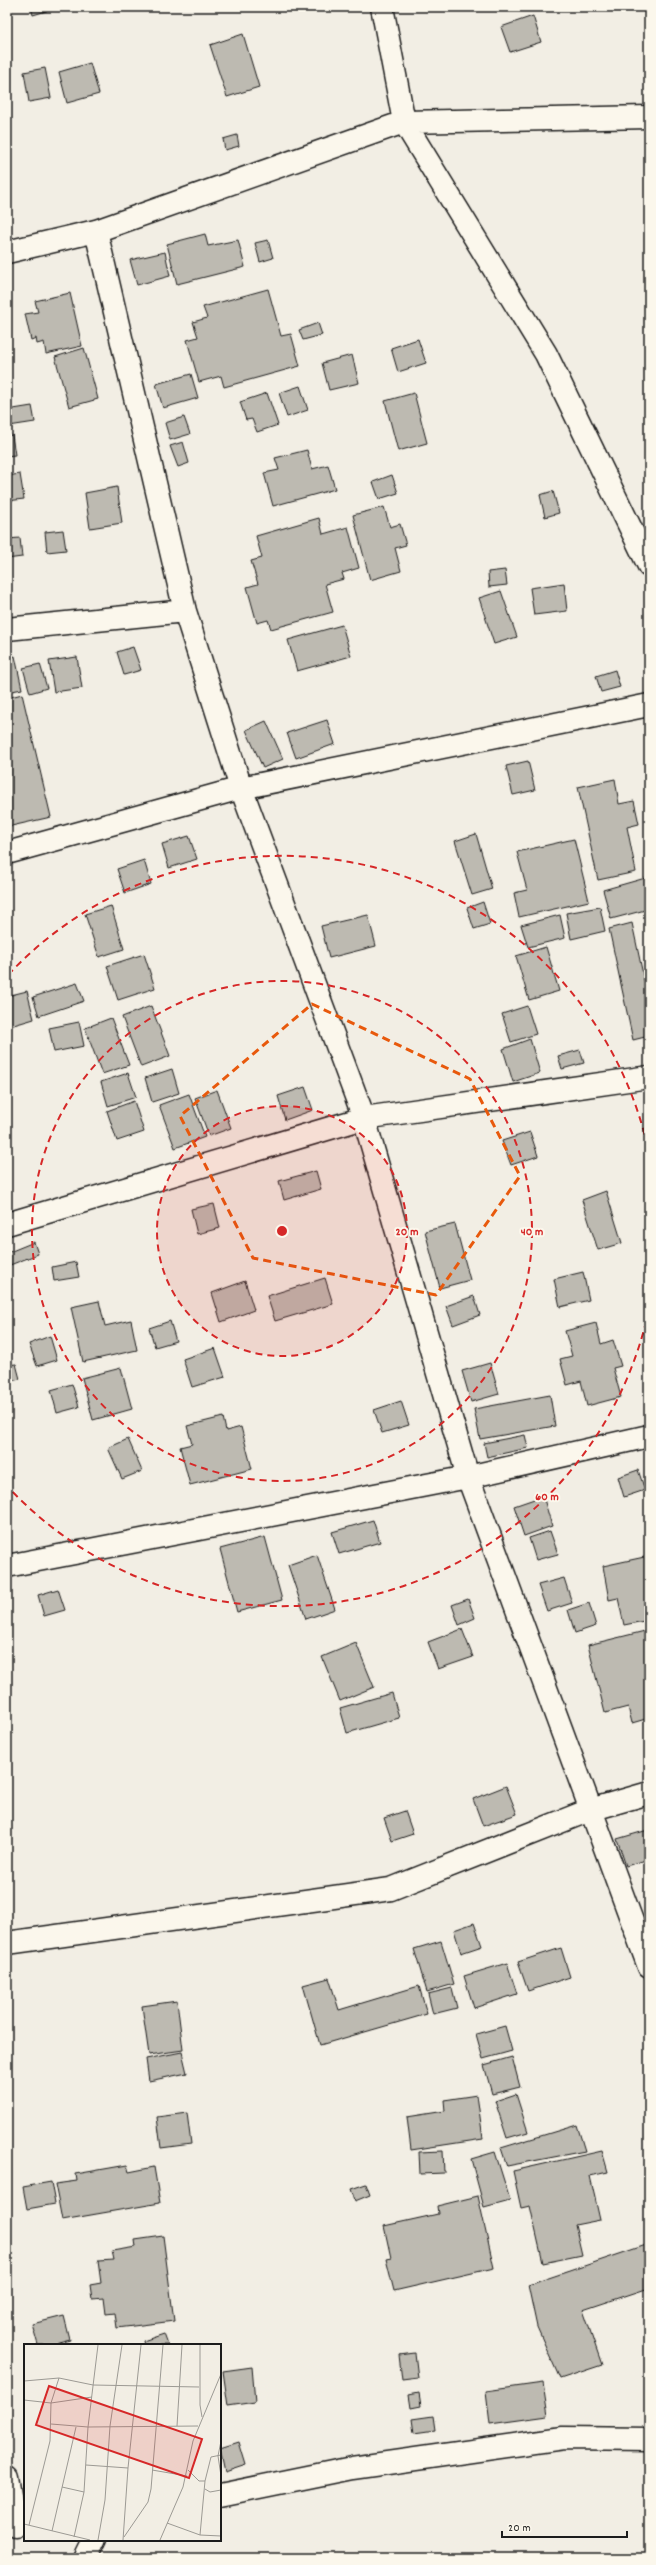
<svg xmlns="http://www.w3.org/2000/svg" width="656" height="2565" viewBox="0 0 656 2565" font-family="Dekko,sans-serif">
  <rect width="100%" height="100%" fill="#f2eee4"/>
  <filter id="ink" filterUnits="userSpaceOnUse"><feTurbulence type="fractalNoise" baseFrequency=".025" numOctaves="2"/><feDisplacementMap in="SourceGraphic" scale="8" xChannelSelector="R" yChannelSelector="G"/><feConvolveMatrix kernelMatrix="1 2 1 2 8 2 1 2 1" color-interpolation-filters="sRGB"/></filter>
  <g filter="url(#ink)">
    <path fill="#bdbab1" stroke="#1c1c1c" d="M31 7H60L33 15Z
      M533 16 541 42 510 52 501 27Z
      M243 34 259 87 227 97 210 45Z
      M90 63 99 94 67 103 59 72Z
      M45 68 51 98 29 102 24 72Z
      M237 135 239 146 225 150 223 139Z
      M205 234 208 246 238 240 245 267 177 284 167 244Z
      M268 240 273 258 260 262 255 243Z
      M165 252 170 276 137 285 130 260Z
      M268 289 281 336 291 334 300 366 224 387 221 376 199 382 187 340 198 337 193 322 207 318 203 307Z
      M70 293 82 346 46 354 44 342 37 344 36 338 31 340 25 314 38 312 35 301Z
      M318 323 322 335 303 340 299 330Z
      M418 339 426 363 398 372 391 348Z
      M84 348 98 399 69 407 55 357Z
      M352 355 359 383 329 390 322 363Z
      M191 374 198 398 163 408 156 384Z
      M300 386 308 410 287 417 279 393Z
      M267 393 278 425 257 432 252 419 246 420 240 402Z
      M414 393 427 443 398 451 385 401Z
      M32 406 35 422 9 426 7 410Z
      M184 417 190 434 170 440 165 423Z
      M12 435 15 455 7 456V436Z
      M183 442 189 463 178 467 170 446Z
      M307 450 312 469 328 465 335 489 273 506 264 473 279 470 275 458Z
      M20 474 24 499 7 501V476Z
      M392 475 398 493 379 499 373 482Z
      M117 487 122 523 90 528 85 493Z
      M553 491 559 513 545 517 540 495Z
      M384 507 390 527 400 524 406 545 395 548 401 571 370 580 353 515Z
      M319 518 323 534 348 527 359 568 342 573 344 579 325 584 333 612 271 629 268 620 257 623 247 587 258 584 251 561 262 558 256 536Z
      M63 530 66 550 47 552 45 532Z
      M20 538 22 557 7 559V539Z
      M505 570 507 585 489 587 488 572Z
      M564 583 567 611 534 615 530 588Z
      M501 591 517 637 494 644 479 598Z
      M342 625 351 656 297 671 288 640Z
      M133 647 141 670 124 675 117 652Z
      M15 656 22 689 7 692V658Z
      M77 657 82 688 54 692 49 661Z
      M40 664 47 688 30 693 23 668Z
      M615 670 620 687 601 692 596 676Z
      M22 694 51 817 7 827V698Z
      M327 720 335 744 296 758 287 733Z
      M266 721 283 759 263 768 246 730Z
      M528 761 535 790 513 795 506 766Z
      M615 779 619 804 634 801 639 824 627 827 636 872 598 880 578 787Z
      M476 834 492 889 472 895 455 841Z
      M189 836 197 859 169 868 162 844Z
      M574 839 589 901 519 917 514 893 527 890 517 852Z
      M144 860 151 884 125 893 117 869Z
      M649 877V909L611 919 603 890Z
      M483 902 490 924 474 929 467 908Z
      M111 906 124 949 99 957 85 914Z
      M600 907 605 931 571 939 566 913Z
      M368 915 376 946 329 958 321 926Z
      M560 915 565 938 528 947 521 925Z
      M632 923 649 1003V1036L633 1040 609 929Z
      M546 947 559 991 529 1000 516 956Z
      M144 954 155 988 118 1000 107 966Z
      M77 983 84 1001 39 1016 33 997Z
      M27 991 34 1019 7 1027V996Z
      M151 1006 170 1056 141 1067 122 1017Z
      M527 1006 536 1034 511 1042 502 1014Z
      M111 1018 129 1065 102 1074 85 1028Z
      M79 1022 84 1046 54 1052 49 1028Z
      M530 1039 540 1073 513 1082 503 1049Z
      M580 1050 584 1063 562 1069 558 1056Z
      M172 1069 179 1093 152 1102 145 1078Z
      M128 1073 136 1097 108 1106 101 1082Z
      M305 1087 313 1110 285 1120 278 1096Z
      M217 1090 231 1128 209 1136 195 1098Z
      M189 1094 205 1137 175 1148 159 1105Z
      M134 1101 144 1132 117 1141 107 1111Z
      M530 1132 538 1156 511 1165 502 1141Z
      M316 1171 321 1189 284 1200 279 1181Z
      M606 1191 622 1243 598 1250 582 1200Z
      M214 1204 220 1228 197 1234 191 1209Z
      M455 1224 470 1280 440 1288 425 1231Z
      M34 1242 38 1254 10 1265 7 1253Z
      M76 1262 79 1277 54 1281 52 1267Z
      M583 1272 589 1300 560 1307 554 1279Z
      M325 1278 333 1304 275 1321 267 1296Z
      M245 1281 254 1310 221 1322 212 1293Z
      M474 1296 480 1315 453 1325 446 1306Z
      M99 1301 105 1326 131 1320 137 1350 83 1362 71 1307Z
      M170 1321 176 1341 155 1347 149 1328Z
      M596 1323 601 1344 613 1340 621 1366 613 1368 621 1397 587 1406 581 1381 567 1385 560 1359 572 1356 565 1331Z
      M50 1336 57 1360 37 1366 29 1344Z
      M215 1348 225 1377 192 1387 183 1359Z
      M490 1363 499 1394 471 1402 462 1371Z
      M16 1364 20 1379 7 1382V1365Z
      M121 1368 132 1409 93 1420 82 1378Z
      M72 1384 79 1407 57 1413 51 1390Z
      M550 1395 555 1426 480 1439 474 1409Z
      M401 1401 409 1425 382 1433 374 1410Z
      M223 1417 226 1431 241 1427 252 1469 190 1485 180 1447 192 1444 187 1426Z
      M525 1435 528 1448 487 1457 484 1443Z
      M128 1439 142 1471 122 1479 108 1448Z
      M638 1470 645 1490 624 1497 618 1477Z
      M543 1496 552 1526 524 1536 514 1506Z
      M373 1520 380 1542 339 1554 332 1532Z
      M550 1531 558 1554 536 1560 529 1538Z
      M265 1537 282 1600 237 1612 220 1549Z
      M317 1555 335 1609 306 1619 288 1565Z
      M649 1556V1620L624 1625 618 1598 609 1600 603 1566Z
      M564 1578 572 1603 547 1611 538 1585Z
      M58 1589 65 1610 44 1616 38 1595Z
      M468 1599 475 1618 459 1625 452 1605Z
      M589 1603 596 1626 575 1633 568 1610Z
      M462 1629 473 1657 438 1669 428 1642Z
      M649 1630V1718L632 1723 628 1707 605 1713 588 1645Z
      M356 1643 374 1687 340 1701 322 1657Z
      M392 1693 399 1718 347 1733 340 1708Z
      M506 1786 517 1814 483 1826 473 1799Z
      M405 1811 413 1834 392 1841 384 1818Z
      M648 1830 649 1859 626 1866 617 1839Z
      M474 1923 482 1946 461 1953 454 1930Z
      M441 1941 454 1984 427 1992 414 1949Z
      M561 1948 570 1977 528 1991 518 1962Z
      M507 1963 517 1994 474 2008 464 1976Z
      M329 1978 339 2010 419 1986 427 2014 320 2045 303 1985Z
      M452 1988 457 2008 433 2014 428 1994Z
      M177 2001 183 2050 149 2055 142 2006Z
      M505 2026 512 2051 483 2059 476 2034Z
      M182 2052 187 2073 149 2081 146 2059Z
      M512 2057 520 2087 492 2094 484 2065Z
      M516 2094 528 2132 507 2138 495 2101Z
      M477 2095 483 2139 411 2150 407 2117 445 2111 444 2100Z
      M187 2113 191 2144 161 2148 157 2117Z
      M577 2125 585 2151 507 2166 501 2148Z
      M443 2151 444 2173 420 2174 419 2152Z
      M602 2151 608 2172 590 2176 600 2220 575 2225 582 2255 543 2263 530 2206 521 2208 513 2171Z
      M495 2152 510 2200 484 2207 471 2159Z
      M127 2165 129 2172 154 2167 160 2203 62 2220 55 2184 77 2181 76 2174Z
      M51 2182 55 2204 27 2209 23 2187Z
      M366 2184 370 2195 355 2201 351 2189Z
      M478 2196 494 2268 394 2291 386 2259 391 2258 384 2226 438 2214 437 2206Z
      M163 2236 174 2321 117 2328 115 2313 106 2314 104 2298 92 2299 90 2285 101 2283 98 2261 114 2260 112 2251 136 2247 135 2240Z
      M649 2244V2288L583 2310 602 2365 560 2379 537 2327 528 2285Z
      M64 2316 70 2340 51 2345H38L32 2324Z
      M164 2334 168 2345H144L143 2341Z
      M415 2353 418 2378 402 2380 399 2355Z
      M252 2367 255 2402 228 2406 223 2371Z
      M543 2383 548 2416 490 2424 486 2391Z
      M419 2393 421 2406 411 2408 409 2395Z
      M433 2416 435 2430 414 2433 412 2419Z
      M239 2442 246 2465 225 2472 220 2448Z"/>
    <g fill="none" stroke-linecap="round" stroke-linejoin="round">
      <defs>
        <path id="street" d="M382 7 404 122 546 354 649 566
          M96 231 185 611 241 788 364 1118 468 1477 649 1967
          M7 252 96 231 404 122 649 117
          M7 629 185 611
          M7 853 241 788 649 705
          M7 1224 364 1118 649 1077
          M7 1566 468 1477 649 1436
          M7 1943 391 1889 590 1810 649 1793
          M7 2477 15 2526
          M220 2495 352 2468 563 2438 649 2439
          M86 2558 95 2540"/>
      </defs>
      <use href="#street" stroke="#1c1c1c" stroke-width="25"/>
      <use href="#street" stroke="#fbf7ec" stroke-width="22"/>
    </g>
  </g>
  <path fill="none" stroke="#e8590c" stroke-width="3" stroke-dasharray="8 5" stroke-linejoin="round" d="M312 1004 470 1079 520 1176 436 1295 253 1258 180 1116Z"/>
  <circle cx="282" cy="1231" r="125" fill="#d62828" fill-opacity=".12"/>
  <g fill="none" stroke="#d62828" stroke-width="2" stroke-dasharray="7 5">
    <circle cx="282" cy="1231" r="125"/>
    <circle cx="282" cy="1231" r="250"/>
    <path d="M649 1309A375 375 0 0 1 8 1487M8 975A375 375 0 0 1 649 1153"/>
  </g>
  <g transform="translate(24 2344)">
    <rect width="197" height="197" fill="#f2eee4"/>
    <path fill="none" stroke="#9c9a94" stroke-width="1" d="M176 1V61L178 73M0 37 35 34 69 41 175 43M0 56 27 59 68 53M27 80 64 83 174 82M153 82 158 1M197 97 194 112 197 132M62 121 104 124M128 126 163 132M164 126 175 137H181L187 113 197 111M38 143 60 148M181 145 186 148 197 146M143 179 176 191 197 192M0 180 66 196M5 181 26 97 27 59 35 34M28 187 52 83M176 191 181 137M50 193 60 148 64 83 74 1M100 193 124 158 127 145 139 1M74 196 81 156 86 82 98 1M99 196 104 124 117 1M136 196 159 143 169 97 197 30"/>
    <path fill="#d62828" fill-opacity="0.15" stroke="#d62828" stroke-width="2" d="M25 42 178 95 165 134 12 81Z"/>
    <rect width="197" height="197" fill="none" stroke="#1c1c1c" stroke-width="2"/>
  </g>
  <circle cx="282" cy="1231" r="6" fill="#d62828" stroke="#fbf7ec" stroke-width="2"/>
  <g font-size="12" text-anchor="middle" font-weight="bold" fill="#d62828" stroke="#fbf7ec" stroke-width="4" stroke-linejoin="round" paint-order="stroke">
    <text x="407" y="1235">20 m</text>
    <text x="532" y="1235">40 m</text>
    <text x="547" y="1500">60 m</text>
  </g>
  <rect width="656" height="2565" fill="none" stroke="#fbf7ec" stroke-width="24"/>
  <rect x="12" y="12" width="632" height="2541" fill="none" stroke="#1c1c1c" stroke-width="1.5" filter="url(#ink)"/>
  <path d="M502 2531v6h125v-6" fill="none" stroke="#1c1c1c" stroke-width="2"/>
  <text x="508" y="2531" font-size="12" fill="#1c1c1c" stroke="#fbf7ec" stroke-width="3" paint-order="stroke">20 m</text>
</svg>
